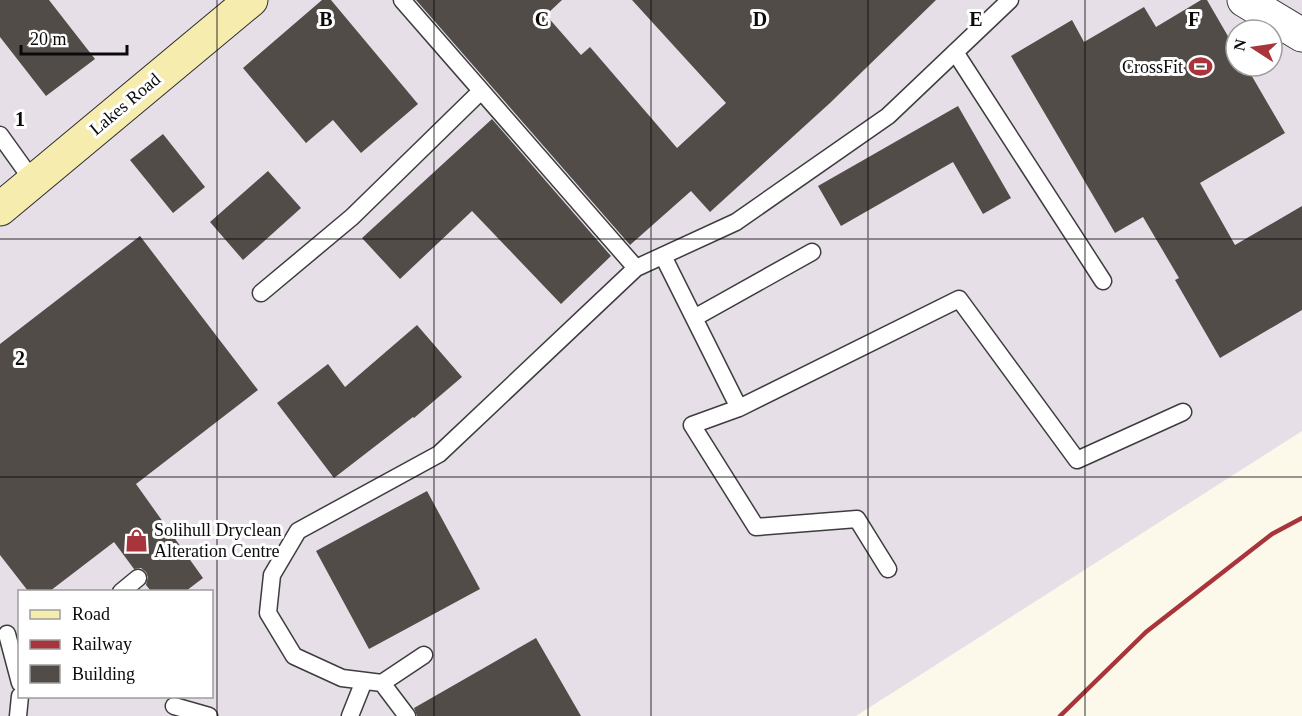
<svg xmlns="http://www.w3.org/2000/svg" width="1302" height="716" viewBox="0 0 1302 716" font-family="Georgia,serif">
  <rect width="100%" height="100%" fill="#fcf9ea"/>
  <path fill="#e7dfe8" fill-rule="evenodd" d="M0 0H1302V431L856 716H0ZM1236 30H1272V66H1236ZM20 592H212V696H20Z"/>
  <path fill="#514c48" d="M0 0H49L95 59 46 96 0 37Z
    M322 0H331L418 104 361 153 333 120 306 143 243 68Z
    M416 0H562L546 15 581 55 590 47 677 148 726 103 632 0H936L830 103 710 212 691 191 630 245Z
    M1201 0H1207L1236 50V66H1246L1285 133 1200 183 1235 245 1302 206V310L1220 358 1175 280 1179 278 1143 217 1115 233 1011 56 1072 20 1084 42 1144 7 1156 27Z
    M958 106 1011 198 983 214 953 162 841 226 818 186Z
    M492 119 611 256 561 304 472 211 400 279 362 238Z
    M163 134 205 187 173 213 130 160Z
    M268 171 301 208 243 260 210 222Z
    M140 236 258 390 136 484 203 578 186 591H151L146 585 148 577 146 572 141 568 134 569 114 542 50 591H28L0 555V344Z
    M417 325 462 377 414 418 413 417 334 478 277 403 328 364 345 387Z
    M427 491 480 589 369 649 316 551Z
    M536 638 581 716H417L414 708Z"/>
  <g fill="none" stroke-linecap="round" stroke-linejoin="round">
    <defs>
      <path id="service" d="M402 0 636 268
        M955 52 1103 281
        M0 135 33 181
        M663 256 739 408 959 299 1077 460 1183 412
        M261 293 352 217 481 91
        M694 318 812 252
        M739 408 692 425 756 527 857 519 888 569
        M121 592 138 578
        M7 634 20 683
        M382 683 424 655
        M174 706 209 716
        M18 716 20 696
        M350 716 364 681
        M407 716 382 683 342 678 294 656 268 613 272 575 298 531 439 454 636 268 736 222 888 116 1010 0"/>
      <path id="minor" d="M1244 0 1302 35"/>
      <path id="secondary" d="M0 209 251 0"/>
    </defs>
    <use href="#service" stroke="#3d3d3d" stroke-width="19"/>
    <use href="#minor" stroke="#3d3d3d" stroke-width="35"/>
    <use href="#secondary" stroke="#2c2c2c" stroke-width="35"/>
    <use href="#service" stroke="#fff" stroke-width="16"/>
    <use href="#minor" stroke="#fff" stroke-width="33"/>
    <use href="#secondary" stroke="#f5ecad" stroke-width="33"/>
    <path stroke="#a8353b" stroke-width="4.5" d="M1060 716 1146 632 1272 534 1302 518"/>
  </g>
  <path fill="none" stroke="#0a0a0a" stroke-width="1.5" stroke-opacity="0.55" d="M217 0V716M434 0V716M651 0V716M868 0V716M1085 0V716M0 239H1302M0 477H1302"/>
  <defs>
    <symbol id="stadium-bare" viewBox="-9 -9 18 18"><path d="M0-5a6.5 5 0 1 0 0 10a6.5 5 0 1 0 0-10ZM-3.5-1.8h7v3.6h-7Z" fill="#a8353b" stroke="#fff" stroke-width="2.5" paint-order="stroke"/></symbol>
    <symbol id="shop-bare" viewBox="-9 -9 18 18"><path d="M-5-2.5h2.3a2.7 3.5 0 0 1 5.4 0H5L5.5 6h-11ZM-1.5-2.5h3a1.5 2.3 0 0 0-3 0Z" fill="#a8353b" stroke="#fff" stroke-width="2.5" paint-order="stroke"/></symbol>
  </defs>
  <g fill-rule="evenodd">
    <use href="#stadium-bare" x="1184" y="50" width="33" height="33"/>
    <use href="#shop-bare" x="120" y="524" width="33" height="33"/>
  </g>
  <g text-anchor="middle" stroke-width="6" stroke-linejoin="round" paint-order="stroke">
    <g font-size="18" fill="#0a0a0a" stroke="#fff" text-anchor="end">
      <text x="1183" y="73">CrossFit</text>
      <text x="154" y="536" text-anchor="start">Solihull Dryclean<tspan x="154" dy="21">Alteration Centre</tspan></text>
    </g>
    <g font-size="18" fill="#0a0a0a" stroke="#fff">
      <text transform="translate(125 104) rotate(-40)" y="6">Lakes Road</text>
    </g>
  </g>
  <g font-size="20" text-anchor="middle" font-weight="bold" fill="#0a0a0a" stroke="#fff" stroke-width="6" stroke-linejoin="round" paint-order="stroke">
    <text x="326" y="26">B</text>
    <text x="542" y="26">C</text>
    <text x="760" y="26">D</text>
    <text x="976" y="26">E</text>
    <text x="1194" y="26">F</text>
    <text x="20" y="126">1</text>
    <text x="20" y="365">2</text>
  </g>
  <rect x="18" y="590" width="195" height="108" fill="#ffffff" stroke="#9d9d9d" stroke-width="1.5"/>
  <rect x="30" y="610" width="30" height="9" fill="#f5ecad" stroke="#9d9d9d" stroke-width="1.5"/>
  <text x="72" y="620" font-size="18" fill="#0a0a0a">Road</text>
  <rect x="30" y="640" width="30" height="9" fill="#a8353b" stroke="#9d9d9d" stroke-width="1.5"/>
  <text x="72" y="650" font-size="18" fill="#0a0a0a">Railway</text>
  <rect x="30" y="665" width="30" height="18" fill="#514c48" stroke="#9d9d9d" stroke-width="1.5"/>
  <text x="72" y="680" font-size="18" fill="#0a0a0a">Building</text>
  <g transform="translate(1254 48) rotate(282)"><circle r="28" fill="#ffffff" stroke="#9d9d9d" stroke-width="1.5"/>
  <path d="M0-4.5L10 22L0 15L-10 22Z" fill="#a8353b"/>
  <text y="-9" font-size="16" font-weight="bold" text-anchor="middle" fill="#0a0a0a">N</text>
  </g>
  <path d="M21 45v9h106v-9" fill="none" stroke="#0a0a0a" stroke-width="3"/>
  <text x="30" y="45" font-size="18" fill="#0a0a0a" stroke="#ffffff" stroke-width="4.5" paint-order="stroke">20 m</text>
</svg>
